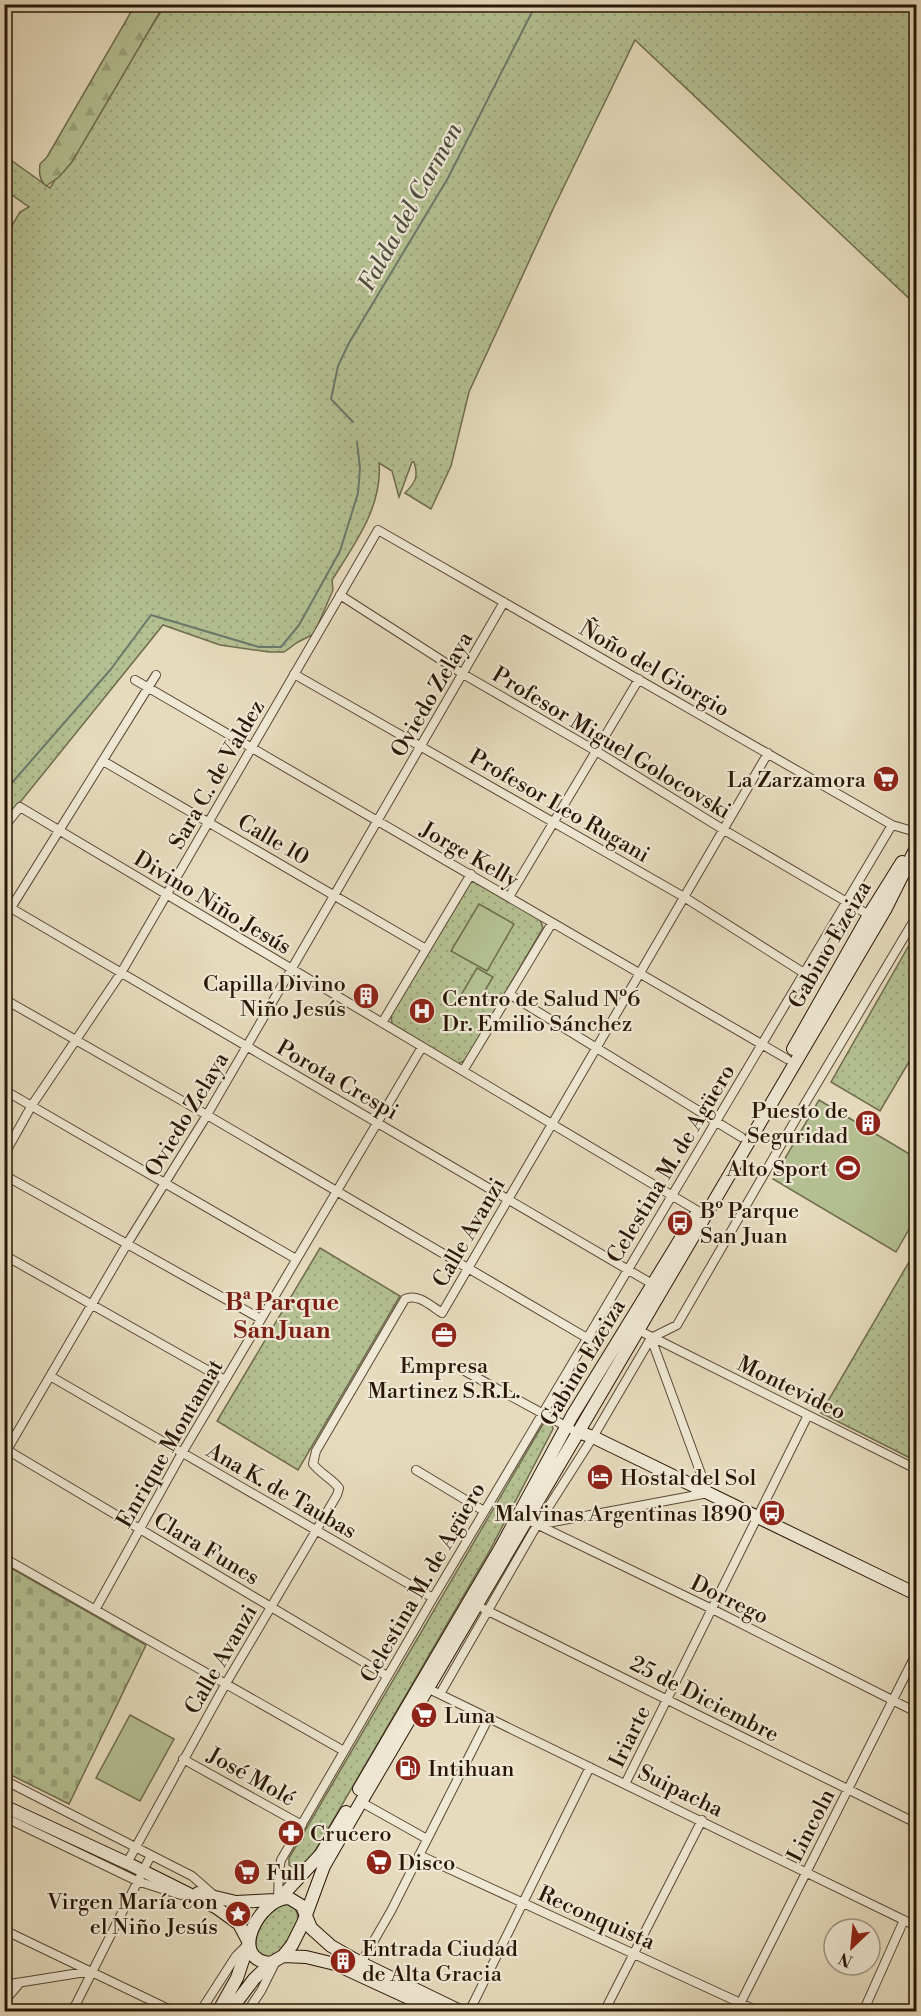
<svg xmlns="http://www.w3.org/2000/svg" width="921" height="2016" viewBox="0 0 921 2016" font-family="'Libre Bodoni',serif">
  <defs>
    <pattern id="grass-dots" width="8" height="8" patternUnits="userSpaceOnUse" patternTransform="scale(1.5)"><rect width="8" height="8" fill="#b4c092"/><path d="M2 2h.1M6 6h.1" fill="none" stroke="#9ba47c" stroke-width="1.8" stroke-linecap="round"/></pattern>
    <pattern id="forest-firs" width="22" height="20" patternUnits="userSpaceOnUse" patternTransform="scale(1.5)"><rect width="22" height="20" fill="#b4c092"/><path d="M5 1l3.5 6h-7zM16 11l3.5 6h-7z" fill="#9ba47c"/></pattern>
    <pattern id="cemetery-stones" width="16" height="16" patternUnits="userSpaceOnUse" patternTransform="scale(1.5)"><rect width="16" height="16" fill="#b4c092"/><path d="M2 7V4a2 2 0 0 1 4 0v3zM10 15v-3a2 2 0 0 1 4 0v3z" fill="#9ba47c"/></pattern>
  </defs>
  <rect width="100%" height="100%" fill="#e6dbbd"/>
  <filter id="stains"><feTurbulence type="fractalNoise" baseFrequency=".00333" numOctaves="4"/><feColorMatrix values="0 0 0 0 .2 0 0 0 0 .09 0 0 0 0 .02 0 0 0 .5 -.17"/></filter>
  <radialGradient id="worn" r=".72"><stop offset=".6" stop-color="#630" stop-opacity="0"/><stop offset="1" stop-color="#630" stop-opacity=".3"/></radialGradient>
  <path fill="url(#grass-dots)" stroke="#6e6c4c" stroke-width="1.5" d="M580 4 585 6 587 4 916 5V305L635 40 554 207 469 392 451 466 431 509 405 493C415 483 419 477 414 462H412L399 497 392 471 379 463C383 506 354 545 332 580L333 590 314 634 298 642 284 652H269L220 645 163 625 5 821 4 239 20 212 29 207 5 190V156L50 188 165 5Z
    M473 882H477L540 919 543 928 466 1060 458 1064 392 1024 391 1015 470 883Z
    M908 947 916 952V1050L880 1111 831 1082Z
    M320 1248 400 1296 298 1470 217 1421Z
    M916 1250V1461L821 1413Z
    M548 1423 552 1425 553 1429 489 1552 321 1841 312 1856 297 1869 289 1865V1858L543 1424Z
    M286 1903 295 1908 299 1919 289 1942 274 1957H263L256 1949C254 1930 269 1909 286 1903Z"/>
  <path fill="url(#forest-firs)" stroke="#6e6c4c" stroke-width="1.5" d="M135 5H164L72 162 59 177 46 186C39 179 39 173 40 164L47 157Z"/>
  <path fill="url(#cemetery-stones)" stroke="#6e6c4c" stroke-width="1.5" d="M4 1564 146 1645 69 1804 5 1772Z"/>
  <path fill="#b4c092" stroke="#6e6c4c" stroke-width="1.5" d="M479 904 514 924 487 971 451 951Z
    M477 968 493 977 477 1004 461 995Z
    M819 1100 916 1158V1217L896 1252 773 1179Z
    M130 1715 174 1739 140 1801 96 1778Z"/>
  <g fill="none" stroke-linecap="round" stroke-linejoin="round">
    <path stroke="#6a796c" stroke-width="2" d="M353 422 331 399 338 366 349 343 448 178 536 4
      M4 792 111 669 151 615 259 647H281L299 625 340 551 358 493 360 468 357 442"/>
    <defs>
      <path id="street" d="M340 595 463 674 596 751 724 830 869 915
        M294 674 684 897 804 973
        M135 680 787 1059
        M103 761 426 949
        M4 827 20 807 698 1211
        M509 897 639 679
        M4 904 654 1285
        M4 919 156 675
        M509 994 741 1137
        M4 999 207 1115 587 1338
        M382 1023 471 874
        M463 1071 552 923
        M4 1090 296 1259
        M4 1155 32 1105 121 973 378 530 892 825 916 832
        M4 1175 261 1319
        M4 1255 225 1380
        M638 1330 916 1469
        M461 1369 571 1429
        M50 1376 433 1598
        M7 1450 387 1676
        M4 1455 127 1244 207 1115 504 602
        M416 1470 484 1511
        M532 1522 712 1609 916 1712
        M537 1525 708 1493 651 1338
        M4 1558 344 1751
        M484 1609 916 1823
        M95 1610 182 1453 422 1047
        M429 1689 916 1926
        M440 1694 537 1525 593 1437 651 1338 677 1325 800 1112 916 917
        M183 1759 302 1825
        M4 1780 192 1876 216 1897
        M625 1784 808 1415
        M361 1802 427 1839
        M4 1817 137 1881 181 1895
        M419 1855 760 2012
        M127 1863 225 1685 337 1495 339 1488C331 1478 321 1474 313 1464L316 1451 405 1299C418 1293 431 1306 442 1313L768 753
        M278 1899 279 1870 281 1860 433 1598 892 825
        M4 1930 175 2012
        M361 1963 391 1911 488 1719
        M4 1985 92 1971
        M4 2005 8 1997 19 1984
        M72 2012 151 1855
        M200 2012 236 1956 246 1946
        M247 2012 261 1991 275 1963
        M469 2012 590 1767
        M604 2012 702 1820
        M736 2012 916 1654
        M863 2012 904 1920"/>
      <path id="secondary" d="M793 1049 869 915 902 862
        M578 1432 593 1437 916 1594
        M359 1789 501 1547 572 1416 694 1217
        M4 1806 127 1863 217 1908 239 1924 248 1941
        M198 1893 236 1902 276 1900
        M279 1899 321 1854 346 1812
        M283 1956 306 1957 335 1964 439 2012
        M271 1963C227 1960 259 1898 289 1898L302 1906 311 1928 331 1946 361 1963 462 2012
        M218 2012 237 1978 248 1945
        M229 2012 254 1979 271 1963 283 1956 292 1945 303 1923 324 1866 361 1802 885 910 916 848"/>
    </defs>
    <use href="#street" stroke="#584834" stroke-width="10"/>
    <use href="#secondary" stroke="#291706" stroke-width="14"/>
    <use href="#street" stroke="#efe8d4" stroke-width="8"/>
    <use href="#secondary" stroke="#efe8d4" stroke-width="12"/>
  </g>
  <defs>
    <symbol id="supermarket-disc" viewBox="-11 -11 22 22"><circle r="9.5" fill="#8f2418" stroke="#efe8d4"/><path d="M-6-5.5h2.5l.6 2H6L4.5 2H-2.5L-4.4-4H-6ZM-1.5 3.2a1.3 1.3 0 1 0 .1 0ZM3 3.2a1.3 1.3 0 1 0 .1 0Z" fill="#fff"/></symbol>
    <symbol id="building-disc" viewBox="-11 -11 22 22"><circle r="9.5" fill="#8f2418" stroke="#efe8d4"/><path d="M-4-6H4V6H1V3H-1V6H-4ZM-2.5-4.3h1.7v1.8h-1.7ZM.8-4.3h1.7v1.8H.8ZM-2.5-1h1.7V.8h-1.7ZM.8-1h1.7V.8H.8Z" fill="#fff"/></symbol>
    <symbol id="hospital-disc" viewBox="-11 -11 22 22"><circle r="9.5" fill="#8f2418" stroke="#efe8d4"/><path d="M-5-5h3v3.5h4V-5h3V5h-3V1.5h-4V5h-3Z" fill="#fff"/></symbol>
    <symbol id="stadium-disc" viewBox="-11 -11 22 22"><circle r="9.5" fill="#8f2418" stroke="#efe8d4"/><path d="M0-5a6.5 5 0 1 0 0 10a6.5 5 0 1 0 0-10ZM-3.5-1.8h7v3.6h-7Z" fill="#fff"/></symbol>
    <symbol id="bus-disc" viewBox="-11 -11 22 22"><circle r="9.5" fill="#8f2418" stroke="#efe8d4"/><path d="M-5-6H5V4H4V6H2V4H-2V6H-4V4H-5ZM-3.5-4V0h7V-4ZM-3.5 1.2v1.5H-2V1.2ZM2 1.2v1.5H3.5V1.2Z" fill="#fff"/></symbol>
    <symbol id="office-disc" viewBox="-11 -11 22 22"><circle r="9.5" fill="#8f2418" stroke="#efe8d4"/><path d="M-6-3h4V-5.5h4V-3h4V5H-6ZM-1-4.5V-3h2v-1.5ZM-6 0V1H6V0Z" fill="#fff"/></symbol>
    <symbol id="hotel-disc" viewBox="-11 -11 22 22"><circle r="9.5" fill="#8f2418" stroke="#efe8d4"/><path d="M-6-4.5h1.5V1H6V5H4.5V3h-9V5H-6ZM-4 0a1.8 1.8 0 1 1 3.6 0ZM.5 0V-2.5h3Q6-2.5 6 0Z" fill="#fff"/></symbol>
    <symbol id="fuel-disc" viewBox="-11 -11 22 22"><circle r="9.5" fill="#8f2418" stroke="#efe8d4"/><path d="M-5.5-6h7V0h2V4h1.3V-2.5L3-4.5l.8-.8L6-3V5H2.5V1h-1V6h-7ZM-4.2-4.7v3.2H.2V-4.7Z" fill="#fff"/></symbol>
    <symbol id="pharmacy-disc" viewBox="-11 -11 22 22"><circle r="9.5" fill="#8f2418" stroke="#efe8d4"/><path d="M-2-6h4v4h4v4h-4v4h-4v-4h-4v-4h4Z" fill="#fff"/></symbol>
    <symbol id="sight-disc" viewBox="-11 -11 22 22"><circle r="9.5" fill="#8f2418" stroke="#efe8d4"/><path d="M0-6L1.8-2.2L6-1.7L2.9 1.2L3.7 5.4L0 3.3L-3.7 5.4L-2.9 1.2L-6-1.7L-1.8-2.2Z" fill="#fff"/></symbol>
  </defs>
  <g fill-rule="evenodd">
    <use href="#supermarket-disc" x="871" y="764" width="30" height="30"/>
    <use href="#building-disc" x="351" y="981" width="30" height="30"/>
    <use href="#hospital-disc" x="407" y="996" width="30" height="30"/>
    <use href="#building-disc" x="853" y="1108" width="30" height="30"/>
    <use href="#stadium-disc" x="833" y="1153" width="30" height="30"/>
    <use href="#bus-disc" x="665" y="1208" width="30" height="30"/>
    <use href="#office-disc" x="429" y="1320" width="30" height="30"/>
    <use href="#hotel-disc" x="585" y="1462" width="30" height="30"/>
    <use href="#bus-disc" x="757" y="1498" width="30" height="30"/>
    <use href="#supermarket-disc" x="409" y="1700" width="30" height="30"/>
    <use href="#fuel-disc" x="393" y="1753" width="30" height="30"/>
    <use href="#pharmacy-disc" x="276" y="1818" width="30" height="30"/>
    <use href="#supermarket-disc" x="364" y="1847" width="30" height="30"/>
    <use href="#supermarket-disc" x="232" y="1857" width="30" height="30"/>
    <use href="#sight-disc" x="223" y="1899" width="30" height="30"/>
    <use href="#building-disc" x="328" y="1946" width="30" height="30"/>
  </g>
  <g text-anchor="middle" stroke-width="4.5" stroke-linejoin="round" paint-order="stroke">
    <g font-size="22" fill="#291706" stroke="#efe8d4">
      <text transform="translate(655 668) rotate(30)" y="8">Ñoño del Giorgio</text>
      <text transform="translate(431 694) rotate(-60)" y="8">Oviedo Zelaya</text>
      <text transform="translate(612 742) rotate(31)" y="8">Profesor Miguel Golocovski</text>
      <text transform="translate(216 774) rotate(-60)" y="8">Sara C. de Valdez</text>
      <text transform="translate(560 805) rotate(30)" y="8">Profesor Leo Rugani</text>
      <text transform="translate(274 839) rotate(30)" y="8">Calle 10</text>
      <text transform="translate(470 854) rotate(30)" y="8">Jorge Kelly</text>
      <text transform="translate(213 902) rotate(31)" y="8">Divino Niño Jesús</text>
      <text transform="translate(829 944) rotate(-60)" y="8">Gabino Ezeiza</text>
      <text transform="translate(338 1079) rotate(30)" y="8">Porota Crespi</text>
      <text transform="translate(186 1114) rotate(-59)" y="8">Oviedo Zelaya</text>
      <text transform="translate(670 1163) rotate(-59)" y="8">Celestina M. de Agüero</text>
      <text transform="translate(468 1232) rotate(-60)" y="8">Calle Avanzi</text>
      <text transform="translate(582 1362) rotate(-59)" y="8">Gabino Ezeiza</text>
      <text transform="translate(792 1387) rotate(26)" y="8">Montevideo</text>
      <text transform="translate(169 1443) rotate(-60)" y="8">Enrique Montamat</text>
      <text transform="translate(282 1490) rotate(30)" y="8">Ana K. de Taubas</text>
      <text transform="translate(207 1548) rotate(31)" y="8">Clara Funes</text>
      <text transform="translate(422 1582) rotate(-60)" y="8">Celestina M. de Agüero</text>
      <text transform="translate(730 1599) rotate(26)" y="8">Dorrego</text>
      <text transform="translate(220 1659) rotate(-60)" y="8">Calle Avanzi</text>
      <text transform="translate(705 1698) rotate(27)" y="8">25 de Diciembre</text>
      <text transform="translate(629 1736) rotate(-64)" y="8">Iriarte</text>
      <text transform="translate(252 1776) rotate(29)" y="8">José Molé</text>
      <text transform="translate(681 1790) rotate(26)" y="8">Suipacha</text>
      <text transform="translate(810 1825) rotate(-63)" y="8">Lincoln</text>
      <text transform="translate(597 1917) rotate(24)" y="8">Reconquista</text>
    </g>
    <g font-size="22" fill="#291706" stroke="#efe8d4" text-anchor="start">
      <text x="866" y="787" text-anchor="end">La Zarzamora</text>
      <text x="346" y="991" text-anchor="end">Capilla Divino<tspan x="346" dy="25">Niño Jesús</tspan></text>
      <text x="442" y="1006">Centro de Salud Nº6<tspan x="442" dy="25">Dr. Emilio Sánchez</tspan></text>
      <text x="848" y="1118" text-anchor="end">Puesto de<tspan x="848" dy="25">Seguridad</tspan></text>
      <text x="828" y="1176" text-anchor="end">Alto Sport</text>
      <text x="700" y="1218">Bº Parque<tspan x="700" dy="25">San Juan</tspan></text>
      <text x="444" y="1373" text-anchor="middle">Empresa<tspan x="444" dy="25">Martinez S.R.L.</tspan></text>
      <text x="620" y="1485">Hostal del Sol</text>
      <text x="752" y="1521" text-anchor="end">Malvinas Argentinas 1890</text>
      <text x="444" y="1723">Luna</text>
      <text x="428" y="1776">Intihuan</text>
      <text x="310" y="1841">Crucero</text>
      <text x="398" y="1870">Disco</text>
      <text x="266" y="1880">Full</text>
      <text x="218" y="1909" text-anchor="end">Virgen María con<tspan x="218" dy="25">el Niño Jesús</tspan></text>
      <text x="362" y="1956">Entrada Ciudad<tspan x="362" dy="25">de Alta Gracia</tspan></text>
    </g>
    <g font-size="24" font-style="italic" fill="#4f5042" stroke="#efe8d4">
      <text transform="translate(410 207) rotate(-61)" y="8">Falda del Carmen</text>
    </g>
    <g font-size="24" font-weight="bold" fill="#7a1f14" stroke="#efe8d4">
      <text x="282" y="1310">Bª Parque<tspan x="282" dy="28">San Juan</tspan></text>
    </g>
  </g>
  <rect width="921" height="2016" fill="none" stroke="#e6dbbd" stroke-width="24"/>
  <rect x="6" y="6" width="909" height="2004" fill="none" stroke="#291706" stroke-width="3"/>
  <rect x="12" y="12" width="897" height="1992" fill="none" stroke="#291706" stroke-width="1.5"/>
  <g transform="translate(852 1947) rotate(206)"><circle r="28" fill="#efe8d4" stroke="#a09482" stroke-width="1.5"/>
  <path d="M0-4.5L10 22L0 15L-10 22Z" fill="#8f2418"/>
  <text y="-9" font-size="16" font-weight="bold" text-anchor="middle" fill="#291706">N</text>
  </g>
  <rect width="100%" height="100%" filter="url(#stains)"/>
  <rect width="100%" height="100%" fill="url(#worn)"/>
</svg>
